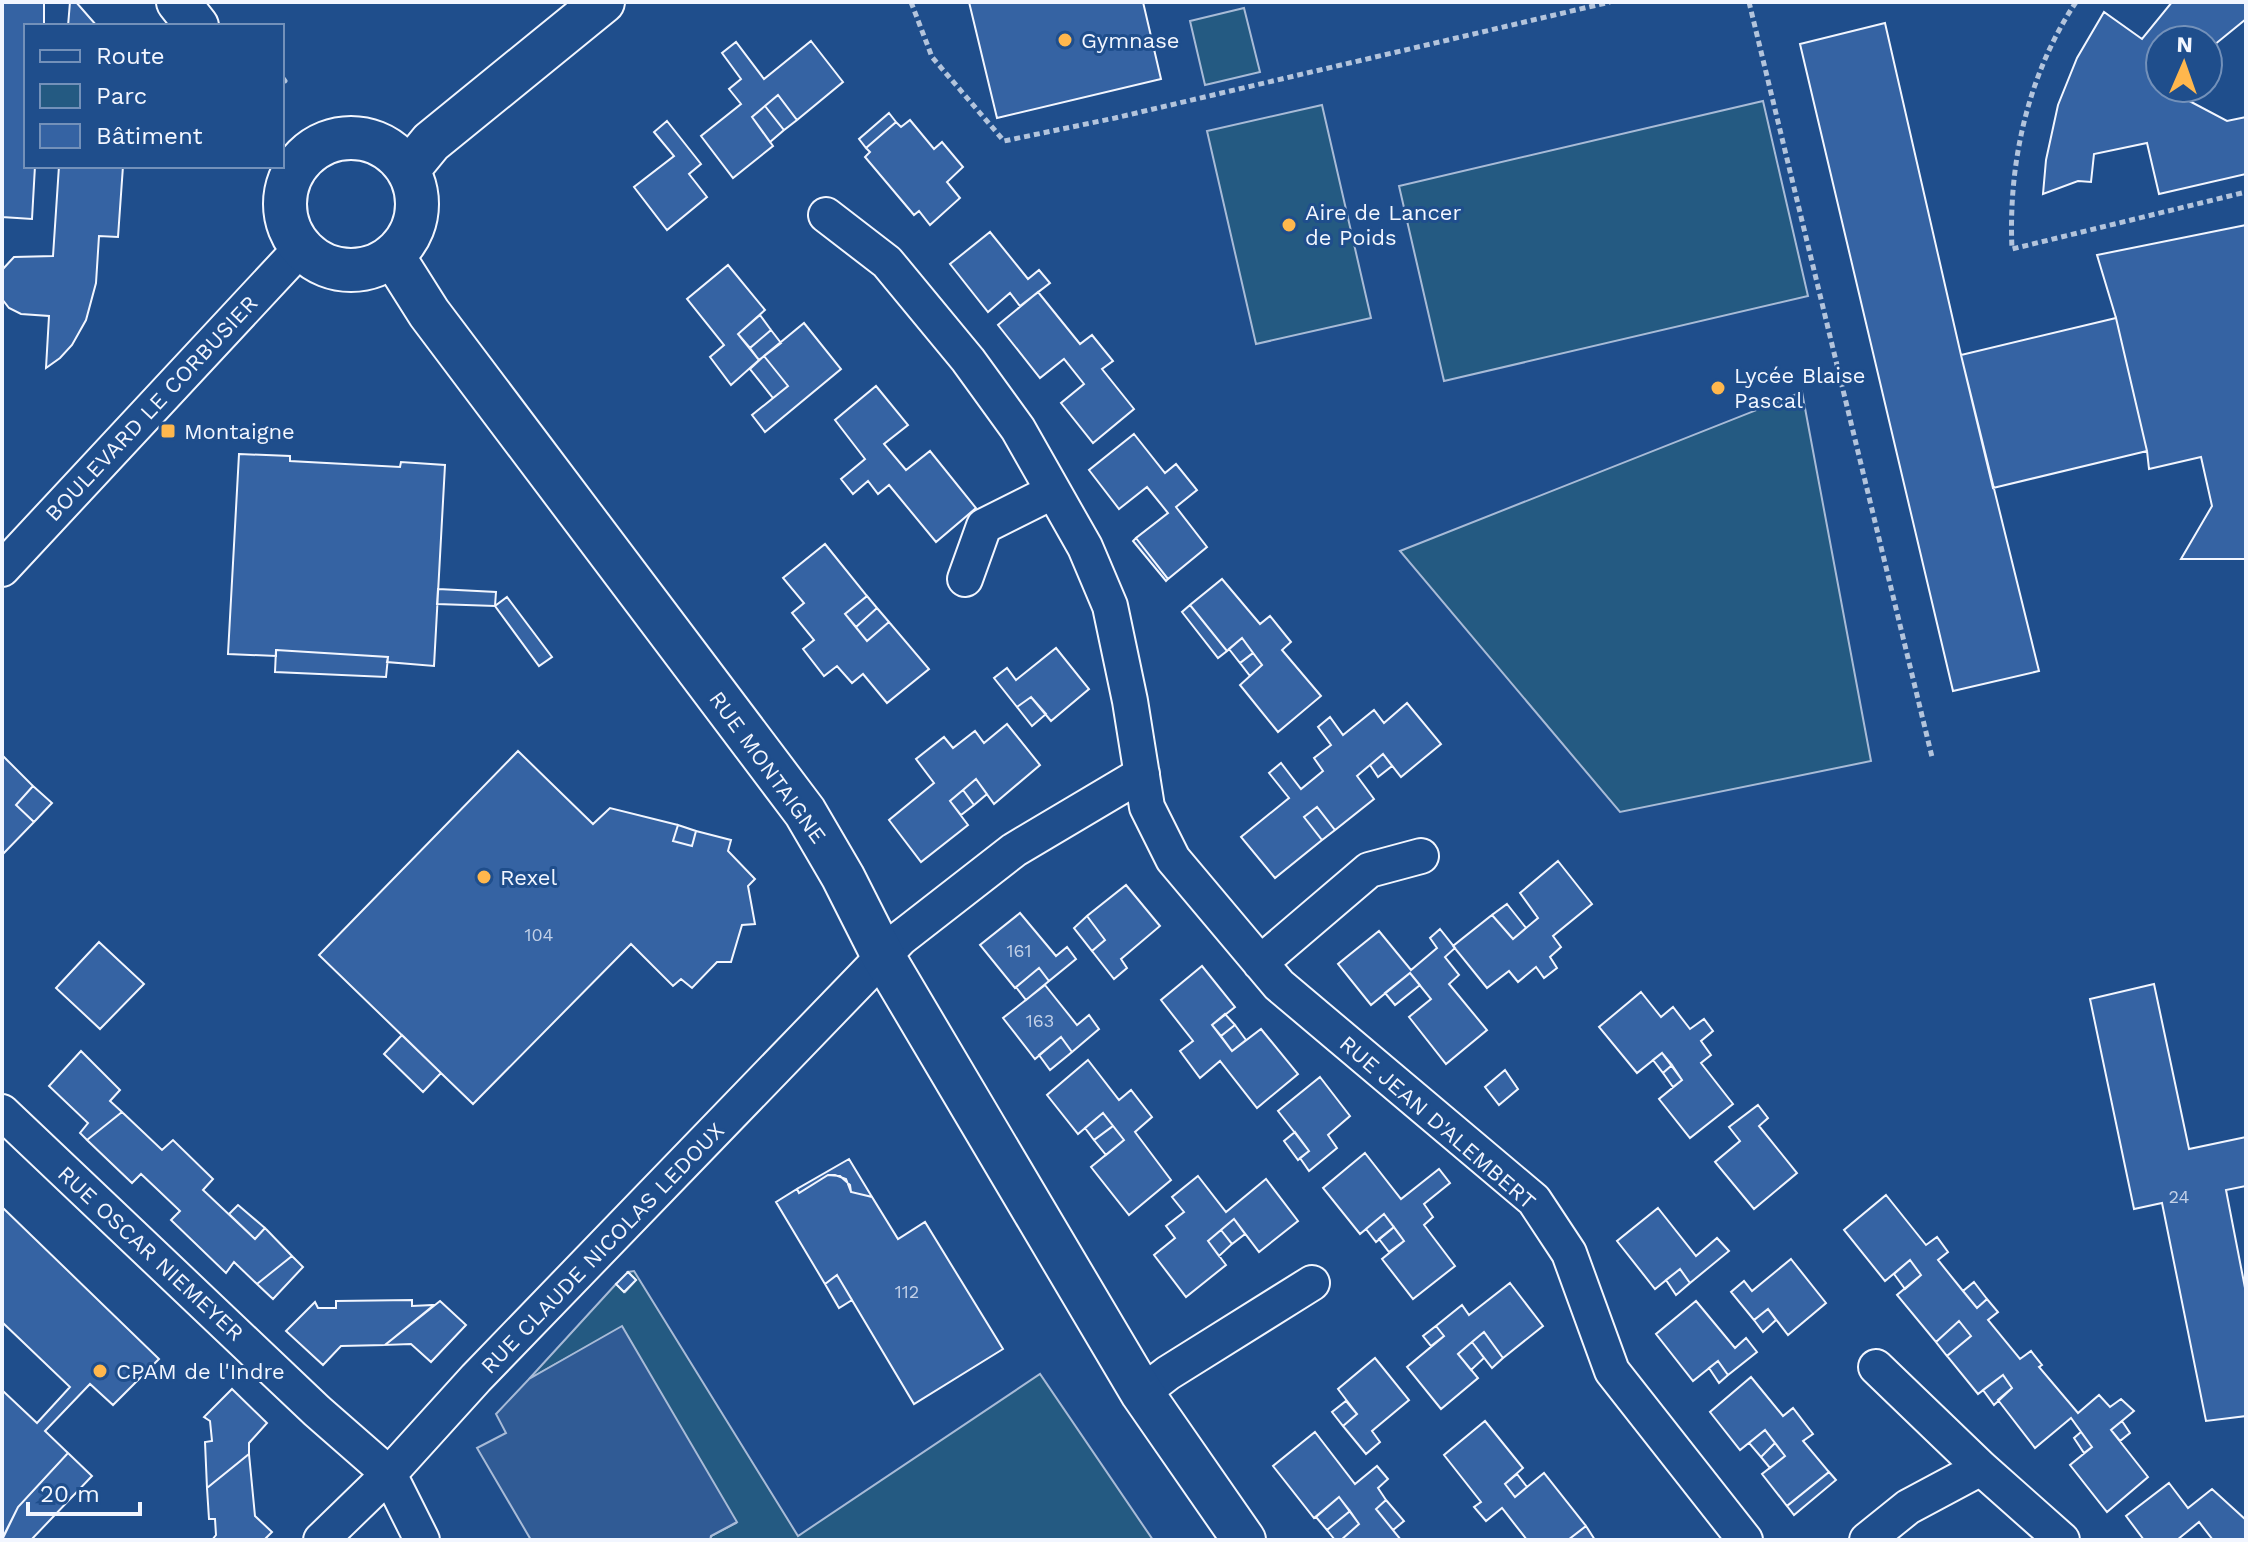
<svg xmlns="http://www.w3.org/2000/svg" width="2248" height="1542" viewBox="0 0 2248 1542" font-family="'Work Sans',sans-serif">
  <rect width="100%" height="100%" fill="#1f4e8c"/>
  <path fill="#245a82" stroke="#a8bbd7" stroke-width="2" d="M1244 8 1260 72 1205 85 1190 21Z
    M1763 101 1808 296 1444 381 1399 186Z
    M1322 105 1371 318 1256 344 1207 131Z
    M1802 392 1871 761 1620 812 1400 551Z
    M634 1271 798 1536 1040 1374 1153 1540H710L711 1536 736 1523 622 1327 529 1379 616 1284 625 1292 636 1280 628 1272Z"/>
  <path fill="#305b95" stroke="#a8bbd7" stroke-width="2" d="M622 1326 737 1522 711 1536 710 1540H531L477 1448 506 1433 496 1414 529 1379Z"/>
  <path fill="#3563a3" stroke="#f2f6ff" stroke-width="2" d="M2 2H43L44 4V26H26V166H35L32 219 2 217Z
    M70 2H76L97 26H68Z
    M969 2H1143L1161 79 997 118Z
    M2172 2H2246V19L2208 50V40H2160V88H2182L2178 95 2227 121 2246 117V174L2159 194 2147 143 2094 154 2091 182 2078 181 2043 194 2046 160 2058 105 2077 58 2104 12 2142 39Z
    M1885 23 1961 355 2039 671 1953 691 1800 44Z
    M811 41 843 82 797 120 778 95 752 117 773 146 733 178 701 136 741 104 729 89 741 79 722 53 736 42 764 79Z
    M778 95 797 120 784 130 765 106Z
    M765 106 784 130 770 142 752 117Z
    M889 113 896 122 866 148 859 139Z
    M910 120 934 149 942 142 963 167 947 182 960 198 930 225 919 211 914 215 865 157 870 152 866 148 896 122 901 127Z
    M667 121 701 164 689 174 707 197 667 230 634 187 674 156 654 132Z
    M59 166H123L118 237 99 236 96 283 86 320 72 345 60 358 46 368 49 316 21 314 9 308 2 299V270L14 257 53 256Z
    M2246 225V559H2181L2212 506 2201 457 2149 469 2147 451 2116 318 2097 255Z
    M990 232 1028 279 1039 270 1050 283 1020 306 1010 293 988 312 950 264Z
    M728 265 765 310 738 334 759 360 731 385 710 357 724 345 687 299Z
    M1038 292 1080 344 1092 335 1113 361 1102 369 1134 409 1093 443 1061 403 1084 384 1064 359 1040 378 998 325Z
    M760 315 771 330 750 348 738 334Z
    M2116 318 2147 451 1993 488 1961 355Z
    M804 323 841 369 765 432 752 415 788 386 764 356Z
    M771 330 781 343 759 360 750 348Z
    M764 356 788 386 773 398 750 369Z
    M876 386 908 425 884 444 906 470 930 451 976 508 936 542 889 485 878 494 868 481 853 494 841 479 865 459 835 420Z
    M1134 434 1165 473 1176 464 1197 490 1176 507 1207 547 1168 579 1136 538 1168 513 1147 487 1119 509 1089 470Z
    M239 454 290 456V461L400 467 401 462 445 465 434 666 387 662 388 657 276 650V656L228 654Z
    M1136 538 1168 579 1166 581 1133 541Z
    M825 544 867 596 845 614 867 641 889 622 929 669 887 703 863 674 852 683 837 666 824 676 803 649 814 640 792 613 804 603 783 578Z
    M1222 579 1260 624 1270 616 1291 642 1282 650 1321 696 1278 732 1240 685 1262 665 1242 638 1227 651 1190 605Z
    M438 589 496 592 495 606 437 604Z
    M867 596 877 608 856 627 845 614Z
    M507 597 552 657 539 666 495 606Z
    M1190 605 1227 651 1218 658 1182 612Z
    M877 608 889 622 867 641 856 627Z
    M1242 638 1253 653 1240 663 1229 649Z
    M1056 648 1089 689 1051 721 1031 697 1017 707 994 678 1007 668 1016 680Z
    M276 650 388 657 386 677 275 672Z
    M1253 653 1262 665 1250 676 1240 663Z
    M1031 697 1046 714 1032 726 1017 707Z
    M1407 703 1441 744 1401 777 1383 754 1357 776 1374 799 1335 830 1317 807 1304 817 1322 840 1275 878 1241 837 1289 798 1269 773 1281 763 1301 789 1323 771 1314 758 1331 745 1318 727 1330 717 1343 735 1374 710 1384 723Z
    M1007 724 1040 765 994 804 976 779 950 801 968 825 921 862 889 820 934 783 916 759 944 737 953 748 975 731 984 743Z
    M518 751 593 824 610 808 678 825 673 841 692 846 696 831 731 840 728 851 755 879 748 886 755 924 742 925 731 962H717L692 988 681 979 673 986 631 944 473 1104 319 955Z
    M1383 754 1392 766 1378 777 1370 765Z
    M2 755 33 786 16 805 34 822 2 855Z
    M976 779 987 794 974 805 963 790Z
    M33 786 52 803 34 822 16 805Z
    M963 790 974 805 961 815 950 801Z
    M1317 807 1335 830 1322 840 1304 817Z
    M678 825 696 831 692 846 673 841Z
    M1558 861 1592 904 1553 936 1561 947 1550 957 1557 968 1544 978 1536 967 1518 982 1509 971 1487 988 1453 946 1492 915 1513 939 1538 918 1520 893Z
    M1126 885 1160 926 1121 959 1127 968 1114 979 1092 951 1105 940 1087 916Z
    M1507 904 1526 928 1513 939 1492 915Z
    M1020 913 1056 956 1067 947 1076 959 1049 981 1039 968 1015 988 980 945Z
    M1087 916 1105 940 1092 951 1074 928Z
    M1440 929 1455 948 1445 957 1459 975 1449 984 1487 1030 1446 1064 1409 1017 1431 999 1410 973 1371 1005 1338 964 1379 931 1411 970 1437 948 1430 938Z
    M99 942 144 984 100 1029 56 988Z
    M1202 966 1235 1007 1212 1025 1232 1051 1261 1029 1298 1074 1257 1108 1220 1061 1200 1078 1180 1051 1193 1041 1161 1000Z
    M1039 968 1049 981 1026 1000 1016 987Z
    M1410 973 1420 985 1395 1005 1385 993Z
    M2154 984 2189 1149 2246 1137V1186L2226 1190 2246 1293V1416L2206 1421 2162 1203 2134 1209 2090 999Z
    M1045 985 1077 1025 1089 1015 1099 1029 1072 1052 1061 1037 1035 1059 1003 1018Z
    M1641 992 1661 1017 1673 1007 1690 1029 1704 1019 1713 1031 1701 1041 1711 1055 1701 1063 1733 1104 1690 1138 1659 1099 1682 1080 1662 1053 1637 1073 1599 1027Z
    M1225 1014 1235 1025 1221 1036 1212 1025Z
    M1235 1025 1246 1040 1232 1051 1221 1036Z
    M402 1035 441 1073 423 1092 384 1054Z
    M1061 1037 1072 1052 1050 1070 1039 1055Z
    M81 1051 120 1090 110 1101 122 1112 87 1140 80 1133 88 1123 49 1086Z
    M1662 1053 1672 1065 1663 1073 1653 1060Z
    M1088 1060 1119 1100 1131 1090 1152 1117 1135 1132 1171 1180 1129 1215 1091 1167 1124 1140 1103 1113 1078 1134 1047 1095Z
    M1672 1065 1682 1080 1673 1087 1663 1073Z
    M1505 1070 1518 1089 1499 1105 1485 1087Z
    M1320 1077 1350 1116 1328 1135 1337 1148 1309 1171 1300 1158 1309 1151 1278 1111Z
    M1758 1105 1768 1118 1759 1126 1797 1173 1754 1209 1715 1162 1740 1141 1729 1127Z
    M122 1112 162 1150 173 1140 213 1179 203 1190 255 1239 265 1228 292 1256 257 1284 234 1262 226 1273 171 1220 180 1211 158 1190 141 1174 132 1183 87 1140Z
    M1103 1113 1113 1126 1094 1140 1085 1128Z
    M1113 1126 1124 1140 1106 1155 1094 1140Z
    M1295 1132 1309 1151 1298 1160 1284 1141Z
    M1365 1153 1401 1199 1439 1169 1450 1183 1424 1204 1433 1217 1424 1225 1455 1266 1413 1299 1382 1259 1404 1241 1384 1214 1360 1234 1323 1188Z
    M849 1159 872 1197 851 1192 846 1179 835 1175H828L799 1193 797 1189Z
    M828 1175 840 1176 850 1185 851 1192 872 1197 898 1239 925 1222 1003 1349 914 1404 837 1275 825 1284 776 1202 797 1189 799 1193Z
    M1198 1176 1226 1212 1266 1179 1298 1221 1259 1252 1234 1219 1208 1241 1226 1265 1186 1297 1154 1255 1175 1238 1166 1226 1184 1212 1172 1197Z
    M1886 1195 1926 1245 1937 1237 1948 1252 1938 1260 1963 1291 1977 1308 1987 1299 1998 1312 1988 1320 2020 1359 2031 1351 2042 1365 2039 1367 2078 1413 2099 1395 2110 1407 2121 1399 2134 1411 2111 1430 2148 1477 2107 1512 2070 1465 2092 1447 2071 1418 2035 1448 1998 1400 2012 1388 2003 1375 1978 1394 1947 1356 1971 1336 1959 1321 1936 1342 1897 1295 1921 1275 1910 1260 1885 1281 1844 1230Z
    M238 1205 265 1228 255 1239 229 1214Z
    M2 1207 159 1359 113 1405 90 1384 45 1431 68 1453 18 1507 2 1539V1390L37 1423 70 1387 2 1322Z
    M1658 1208 1696 1256 1717 1238 1729 1251 1690 1283 1680 1269 1655 1289 1617 1241Z
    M1384 1214 1394 1227 1376 1242 1366 1229Z
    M1234 1219 1245 1234 1232 1244 1221 1230Z
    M1394 1227 1404 1241 1389 1252 1379 1239Z
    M1221 1230 1232 1244 1219 1256 1208 1241Z
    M292 1256 303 1267 273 1299 257 1284Z
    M1791 1259 1826 1303 1788 1335 1768 1309 1754 1320 1731 1292 1744 1281 1752 1291Z
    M1910 1260 1921 1275 1905 1289 1894 1274Z
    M1680 1269 1690 1283 1676 1295 1666 1280Z
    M628 1272 636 1280 624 1292 616 1284Z
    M837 1275 852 1300 839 1308 825 1284Z
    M1974 1282 1987 1299 1977 1308 1963 1291Z
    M1510 1283 1543 1326 1503 1358 1484 1332 1472 1342 1458 1354 1478 1378 1441 1409 1407 1367 1444 1336 1436 1326 1462 1305 1469 1315Z
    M412 1300V1306L434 1305 385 1345 341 1346 323 1365 286 1331 315 1302 318 1308H336V1301Z
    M440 1301 466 1325 431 1362 411 1344 385 1345Z
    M1696 1301 1735 1348 1746 1338 1757 1352 1728 1375 1718 1361 1693 1381 1656 1334Z
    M1768 1309 1776 1320 1763 1332 1754 1320Z
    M1959 1321 1971 1336 1947 1356 1936 1342Z
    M1436 1326 1444 1336 1431 1346 1423 1336Z
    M1484 1332 1503 1358 1492 1368 1472 1342Z
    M1472 1342 1484 1358 1471 1370 1458 1354Z
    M1375 1358 1409 1400 1372 1431 1380 1442 1366 1454 1343 1426 1357 1414 1338 1389Z
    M1718 1361 1728 1375 1719 1383 1709 1368Z
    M2003 1375 2012 1388 1994 1405 1983 1390Z
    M1751 1377 1783 1416 1793 1408 1813 1434 1803 1441 1829 1472 1787 1506 1762 1474 1785 1456 1765 1430 1740 1450 1710 1412Z
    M232 1389 267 1423 249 1443V1454L207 1488 205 1442 212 1441 210 1421 204 1417Z
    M1346 1401 1357 1414 1343 1426 1332 1412Z
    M1485 1421 1523 1468 1505 1484 1515 1497 1544 1473 1586 1526 1568 1540H1527L1502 1508 1486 1521 1474 1507 1481 1502 1444 1455Z
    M2122 1421 2130 1433 2120 1441 2111 1430Z
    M1765 1430 1775 1443 1761 1457 1749 1443Z
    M1315 1432 1355 1484 1377 1466 1388 1479 1378 1488 1386 1500 1376 1509 1401 1540H1341L1359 1524 1339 1497 1314 1518 1273 1466Z
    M2081 1432 2092 1447 2084 1453 2074 1438Z
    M1775 1443 1785 1456 1770 1468 1761 1457Z
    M68 1453 92 1476 31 1540H2L18 1507Z
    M249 1454 255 1516 272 1532 264 1540H212L216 1535 215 1519H209L207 1488Z
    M1829 1472 1836 1480 1794 1515 1787 1506Z
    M1517 1474 1527 1487 1515 1497 1505 1484Z
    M2169 1483 2188 1508 2212 1489 2246 1520V1540H2213L2199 1522 2177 1540H2144L2126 1516Z
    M1339 1497 1350 1511 1327 1530 1316 1517Z
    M1386 1500 1404 1521 1393 1530 1376 1509Z
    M1350 1511 1359 1524 1341 1540H1335L1327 1530Z
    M1586 1526 1595 1540H1568Z"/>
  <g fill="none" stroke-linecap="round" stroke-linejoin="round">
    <defs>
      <path id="minor" d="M826 215 887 262 968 360 1018 429 1085 547 1110 606 1130 701 1147 807 1173 859 1279 985 1534 1200 1569 1253 1612 1371 1745 1540
        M2 569 301 248
        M965 579 984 526 1052 492
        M1260 963 1369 870 1421 856
        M2 1112 317 1411 389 1474 422 1540
        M1876 1367 1981 1468 2062 1540
        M1142 1393 1168 1373 1312 1283
        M321 1540 389 1474 476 1378 901 938 1014 850 1142 774
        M1867 1540 1908 1507 1981 1468"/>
      <path id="tertiary" d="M178 2 197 26
        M285 204a66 66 0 1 1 132 0a66 66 0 1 1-132 0Z
        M408 170 431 142 603 2
        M393 256 429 313 805 812 843 877 883 956 1142 1393 1244 1540"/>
    </defs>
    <use href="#minor" stroke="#f2f6ff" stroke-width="38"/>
    <use href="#tertiary" stroke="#f2f6ff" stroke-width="46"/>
    <path stroke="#b3c4dc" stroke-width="5" stroke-dasharray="6 4" stroke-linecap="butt" d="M911 2 932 57 1004 141 1115 118 1610 2
      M1749 2 1932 757
      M2076 2C2028 74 2008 163 2012 249L2246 192
      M282 77 285 81 282 82"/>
    <use href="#minor" stroke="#1f4e8c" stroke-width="34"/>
    <use href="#tertiary" stroke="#1f4e8c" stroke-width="42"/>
  </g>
  <g fill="#ffb74d" stroke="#1f4e8c" stroke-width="3">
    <circle cx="1065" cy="40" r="8"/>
    <circle cx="1289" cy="225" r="8"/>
    <circle cx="1718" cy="388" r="8"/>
    <rect x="160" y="423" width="16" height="16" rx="4"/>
    <circle cx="484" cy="877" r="8"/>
    <circle cx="100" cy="1371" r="8"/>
  </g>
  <g text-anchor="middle" stroke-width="6" stroke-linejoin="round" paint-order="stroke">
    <g font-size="18" fill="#c3d1e8">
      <text x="539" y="941">104</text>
      <text x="1019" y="957">161</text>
      <text x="1040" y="1027">163</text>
      <text x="2179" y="1203">24</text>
      <text x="907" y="1298">112</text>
    </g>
    <g font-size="22" fill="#f2f6ff" stroke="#1f4e8c" text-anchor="start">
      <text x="1081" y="48">Gymnase</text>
      <text x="1305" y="220">Aire de Lancer<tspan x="1305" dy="25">de Poids</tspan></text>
      <text x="1734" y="383">Lycée Blaise<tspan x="1734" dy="25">Pascal</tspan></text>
      <text x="184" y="439">Montaigne</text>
      <text x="500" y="885">Rexel</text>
      <text x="116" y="1379">CPAM de l'Indre</text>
    </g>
    <g font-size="22" fill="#f2f6ff" stroke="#1f4e8c">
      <text transform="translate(151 408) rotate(-47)" y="8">BOULEVARD LE CORBUSIER</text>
      <text transform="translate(768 767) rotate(54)" y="8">RUE MONTAIGNE</text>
      <text transform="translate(1438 1122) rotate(41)" y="8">RUE JEAN D'ALEMBERT</text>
      <text transform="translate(602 1248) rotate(-46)" y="8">RUE CLAUDE NICOLAS LEDOUX</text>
      <text transform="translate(151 1253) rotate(43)" y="8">RUE OSCAR NIEMEYER</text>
    </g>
  </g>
  <rect width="2248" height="1542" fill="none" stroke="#f2f6ff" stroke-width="8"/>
  <rect x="24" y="24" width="260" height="144" fill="#1f4e8c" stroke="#7391ba" stroke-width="2"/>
  <rect x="40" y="50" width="40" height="12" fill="#1f4e8c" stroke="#7391ba" stroke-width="2"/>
  <text x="96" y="64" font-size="24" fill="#f2f6ff">Route</text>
  <rect x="40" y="84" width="40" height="24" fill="#245a82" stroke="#7391ba" stroke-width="2"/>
  <text x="96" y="104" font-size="24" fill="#f2f6ff">Parc</text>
  <rect x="40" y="124" width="40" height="24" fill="#3563a3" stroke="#7391ba" stroke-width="2"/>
  <text x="96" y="144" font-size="24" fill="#f2f6ff">Bâtiment</text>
  <g transform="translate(2184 64) rotate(2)"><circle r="38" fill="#1f4e8c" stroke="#7391ba" stroke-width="2"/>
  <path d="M0-6L14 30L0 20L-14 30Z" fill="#ffb74d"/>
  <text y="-12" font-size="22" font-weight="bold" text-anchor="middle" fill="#f2f6ff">N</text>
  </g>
  <path d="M28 1502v12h112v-12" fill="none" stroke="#f2f6ff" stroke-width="4"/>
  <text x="40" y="1502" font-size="24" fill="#f2f6ff" stroke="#1f4e8c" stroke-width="6" paint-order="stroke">20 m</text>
</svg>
